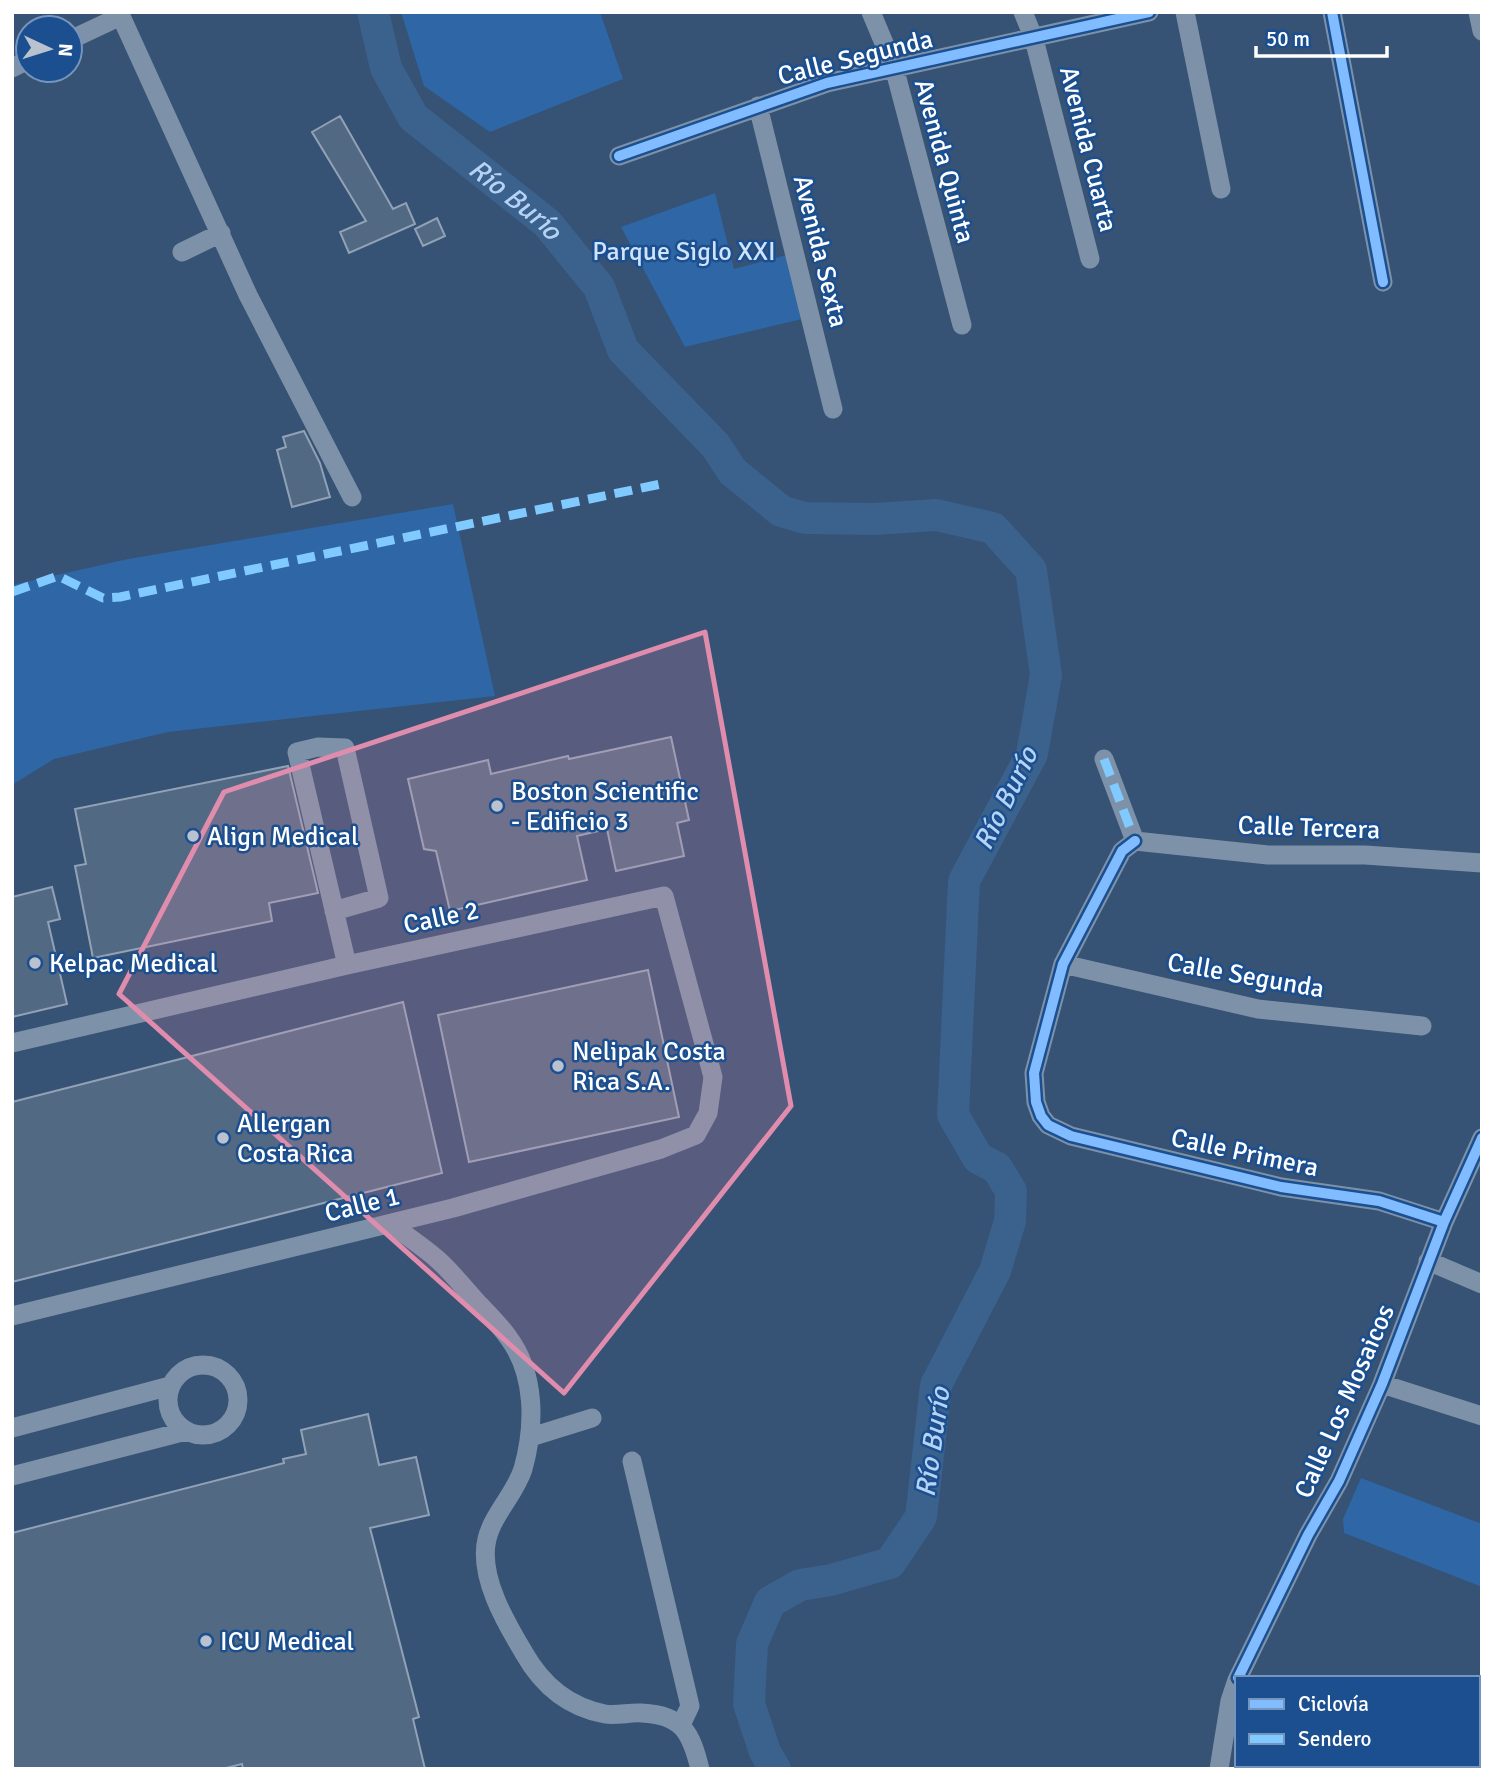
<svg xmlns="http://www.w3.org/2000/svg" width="1494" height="1781" viewBox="0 0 1494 1781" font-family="Signika,sans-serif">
  <rect width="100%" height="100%" fill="#365274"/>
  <path fill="#2f66a5" d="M401 12H600L623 79 490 132 424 86Z
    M715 193 734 269 786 255 802 319 685 347 621 227Z
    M453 504 495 696 168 732 54 759 12 785V585L128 559Z
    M1361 1478 1482 1524V1587L1344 1533 1343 1519Z"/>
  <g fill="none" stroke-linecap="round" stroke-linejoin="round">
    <path stroke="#3b618d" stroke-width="32" id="s1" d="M373 12 386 68 413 117 547 223 599 287 623 350 716 446 732 471 781 511 805 518 874 519 936 515 993 528 1031 570 1046 675 1032 754 964 881 953 1115 978 1158 997 1168 1011 1191 1010 1221 995 1271 936 1385 921 1517 890 1563 831 1580 800 1585 770 1602 752 1644 749 1704 765 1752 775 1769"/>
  </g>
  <path fill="#526984" stroke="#92a2b6" stroke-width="2" d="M340 116 393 209 406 203 415 224 349 253 340 232 366 221 312 132Z
    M437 218 445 236 423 246 415 229Z
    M304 431 320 463 330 497 292 507 277 450 286 447 283 437Z
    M671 737 689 820 677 823 684 856 616 871 607 829 577 836 587 880 450 911 436 851 424 849 408 779 488 760 491 774 568 756 569 759Z
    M288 766 318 893 269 903 272 921 93 958 75 866 86 864 75 809Z
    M52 887 60 919 48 922 67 1004 12 1017V897Z
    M648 970 679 1117 469 1162 438 1015Z
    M403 1002 442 1173 12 1282V1102Z
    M368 1414 379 1465 416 1457 429 1515 370 1528 419 1717 413 1719 425 1769H243L242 1764 222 1769H12V1533L284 1463 283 1459 306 1454 301 1430Z"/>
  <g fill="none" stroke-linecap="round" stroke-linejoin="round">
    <path stroke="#7d92a8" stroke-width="19" d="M119 12 248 295 352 497
      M871 12 894 67 962 325
      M1023 12 1034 39 1090 259
      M1185 12 1221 189
      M1332 12 1383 282
      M1478 12 1482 31
      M70 40 121 16
      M12 68 28 60
      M758 106 833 409
      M619 156 827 83 1149 12
      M182 252 221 233
      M1104 759 1135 841
      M1135 841 1122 851 1063 964 1034 1073 1036 1102 1041 1116 1048 1125 1071 1136 1281 1187 1379 1201 1444 1222
      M1135 841 1268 855H1365L1482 863
      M334 911 379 898 345 748 318 747 297 752 347 965
      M1063 964 1258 1009 1422 1026
      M12 1043 347 965 664 896 713 1077 708 1113 696 1135 661 1149 453 1208 12 1316
      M390 1224C406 1235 422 1246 437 1259 451 1271 463 1287 476 1301 487 1313 499 1324 508 1337 536 1374 535 1426 523 1469 515 1494 493 1514 487 1539 478 1576 506 1623 524 1653 542 1685 568 1707 605 1714 617 1716 630 1712 642 1713 683 1715 691 1733 700 1769
      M1428 1261 1482 1284
      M168 1400a35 35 0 1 1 70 0a35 35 0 1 1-70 0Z
      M1382 1384 1482 1416
      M12 1428 170 1386
      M531 1437 592 1418
      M632 1461 690 1706 681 1725
      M12 1476 186 1431
      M1238 1678 1308 1535 1339 1481 1382 1384 1444 1222 1482 1138
      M1219 1769 1230 1701 1237 1680"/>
    <path stroke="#80caff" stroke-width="9" stroke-dasharray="18 9" stroke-linecap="butt" d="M12 592 58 576 103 598 120 597 661 484
      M1104 759 1135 841"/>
    <defs>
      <path id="cycleway" d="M1332 12 1383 282
        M619 156 827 83 1149 12
        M1135 841 1122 851 1063 964 1034 1073 1036 1102 1041 1116 1048 1125 1071 1136 1281 1187 1379 1201 1444 1222
        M1238 1678 1308 1535 1339 1481 1382 1384 1444 1222 1482 1138"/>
    </defs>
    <use href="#cycleway" stroke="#1b4f8f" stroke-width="15"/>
    <use href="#cycleway" stroke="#80bcff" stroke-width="10"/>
  </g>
  <path fill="#e08cad" fill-opacity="0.2" stroke="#e08cad" stroke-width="5" stroke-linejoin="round" d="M705 632 791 1106 564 1393 119 994 224 792Z"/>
  <g fill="#b9c2ce" stroke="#1b4f8f" stroke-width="2.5">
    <circle cx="497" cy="806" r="7"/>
    <circle cx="193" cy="836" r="7"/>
    <circle cx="35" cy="963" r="7"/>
    <circle cx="558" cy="1066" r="7"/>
    <circle cx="223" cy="1138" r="7"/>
    <circle cx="206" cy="1641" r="7"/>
  </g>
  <g text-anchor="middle" stroke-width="5" stroke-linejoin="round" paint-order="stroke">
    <g font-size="26" fill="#fff" stroke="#1b4f8f">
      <text transform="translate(855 57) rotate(-14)" y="9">Calle Segunda</text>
      <text transform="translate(1089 149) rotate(76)" y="9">Avenida Cuarta</text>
      <text transform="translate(945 161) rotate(75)" y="9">Avenida Quinta</text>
      <text transform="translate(821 251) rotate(76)" y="9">Avenida Sexta</text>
      <text transform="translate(1309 827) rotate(2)" y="9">Calle Tercera</text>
      <text transform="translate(441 917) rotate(-12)" y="9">Calle 2</text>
      <text transform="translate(1246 975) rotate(10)" y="9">Calle Segunda</text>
      <text transform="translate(1245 1152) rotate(12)" y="9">Calle Primera</text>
      <text transform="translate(362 1204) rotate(-14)" y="9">Calle 1</text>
      <text transform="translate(1344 1401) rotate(-66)" y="9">Calle Los Mosaicos</text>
    </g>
    <g font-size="26" fill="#cfe3fa" stroke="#1b4f8f">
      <text x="684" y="260">Parque Siglo XXI</text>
    </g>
    <g font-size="26" fill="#fff" stroke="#1b4f8f" text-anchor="start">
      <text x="511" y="800">Boston Scientific<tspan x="511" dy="30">- Edificio 3</tspan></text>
      <text x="207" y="845">Align Medical</text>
      <text x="49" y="972">Kelpac Medical</text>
      <text x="572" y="1060">Nelipak Costa<tspan x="572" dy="30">Rica S.A.</tspan></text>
      <text x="237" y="1132">Allergan<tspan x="237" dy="30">Costa Rica</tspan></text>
      <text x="220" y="1650">ICU Medical</text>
    </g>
    <g font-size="28" font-style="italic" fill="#b5d3f5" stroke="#1b4f8f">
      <text dy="10" stroke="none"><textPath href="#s1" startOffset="245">Río Burío</textPath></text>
      <text transform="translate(1005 798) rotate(-64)" y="10">Río Burío</text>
      <text transform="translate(932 1442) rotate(-82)" y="10">Río Burío</text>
    </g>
  </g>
  <rect width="1494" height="1781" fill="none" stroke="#ffffff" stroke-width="28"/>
  <rect x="1235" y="1676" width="245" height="91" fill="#1b4f8f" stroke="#7695bc" stroke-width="2"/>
  <rect x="1249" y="1699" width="35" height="10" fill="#80bcff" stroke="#7695bc" stroke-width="2"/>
  <text x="1298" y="1711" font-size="21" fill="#ffffff">Ciclovía</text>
  <rect x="1249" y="1734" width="35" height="10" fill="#80caff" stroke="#7695bc" stroke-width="2"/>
  <text x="1298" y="1746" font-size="21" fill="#ffffff">Sendero</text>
  <g transform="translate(49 49) rotate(94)"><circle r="33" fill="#1b4f8f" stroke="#7695bc" stroke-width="2"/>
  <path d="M0-5L12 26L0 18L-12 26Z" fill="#b9c2ce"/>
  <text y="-10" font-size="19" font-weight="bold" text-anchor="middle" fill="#ffffff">N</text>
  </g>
  <path d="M1256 46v10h131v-10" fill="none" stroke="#ffffff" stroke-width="3.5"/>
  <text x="1266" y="46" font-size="21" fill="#ffffff" stroke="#1b4f8f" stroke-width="5" paint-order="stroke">50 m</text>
</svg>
